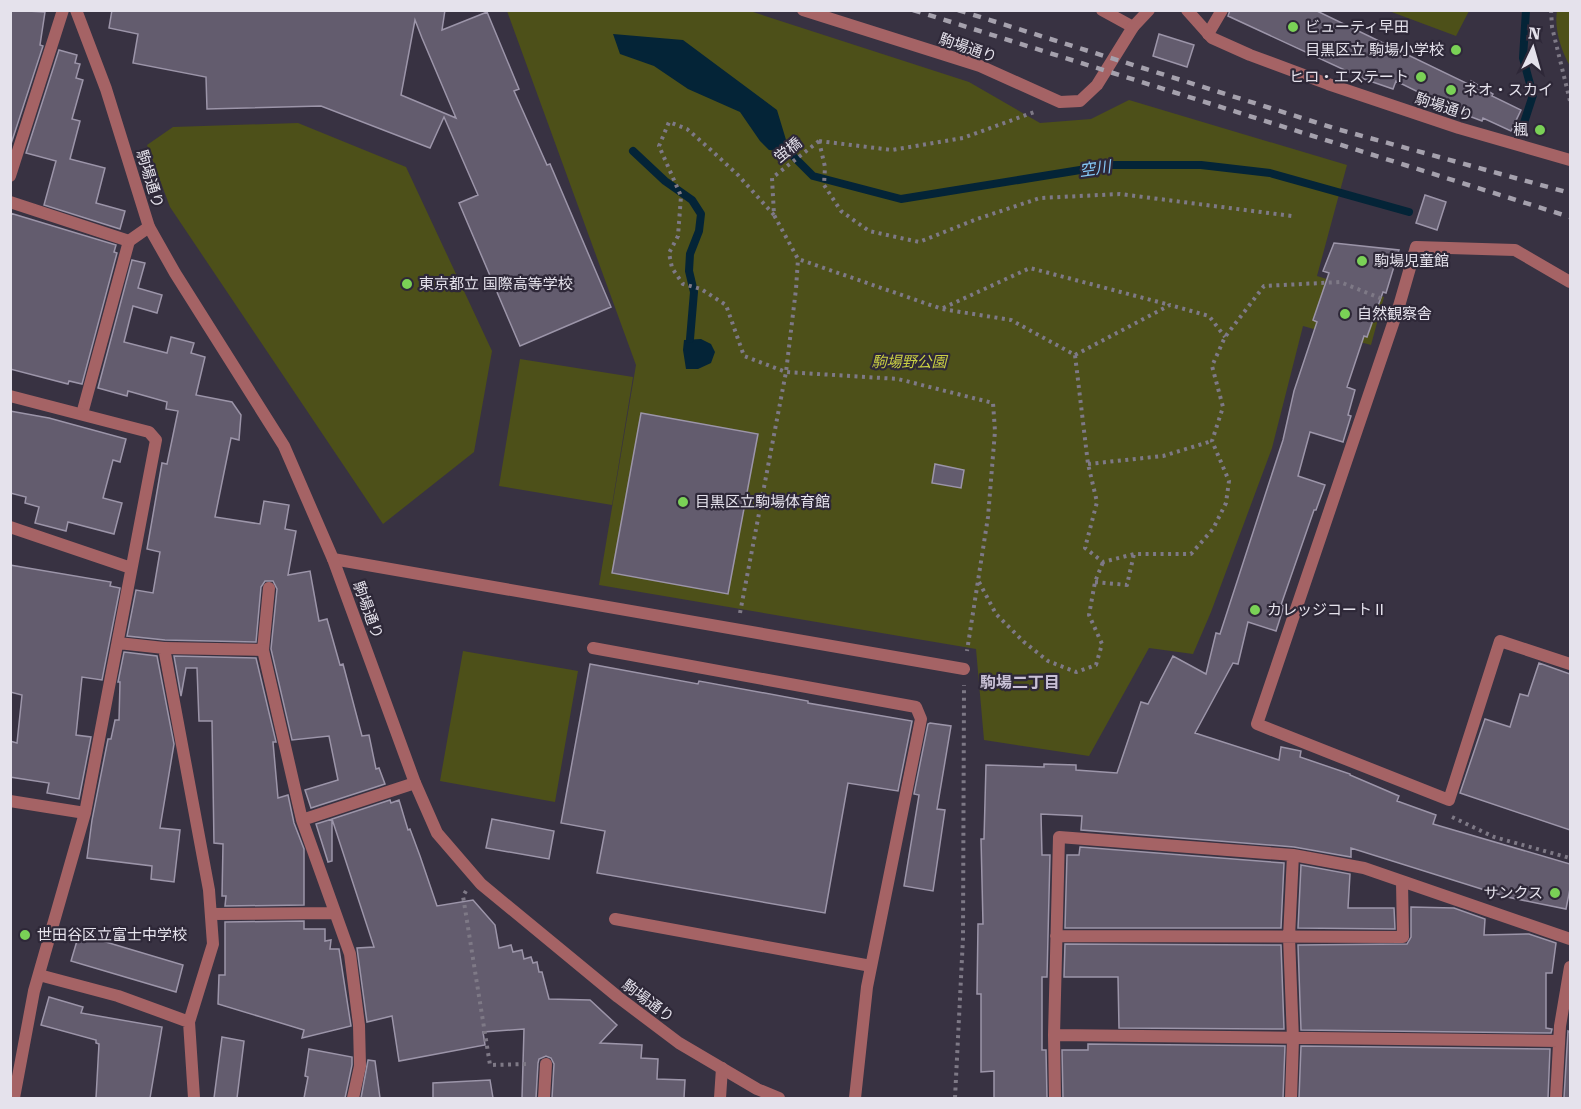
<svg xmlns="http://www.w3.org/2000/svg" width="1581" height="1109" viewBox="0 0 1581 1109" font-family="'Roboto Serif','Noto Sans JP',serif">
  <rect width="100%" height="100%" fill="#383242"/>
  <path fill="#4d5019" d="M507 11H750L969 82 1040 123 1091 119 1129 100 1347 165 1317 276 1384 297 1371 345 1303 326 1272 448 1211 612 1193 654 1149 648 1089 756 984 740 976 649 599 585 636 365Z
    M1389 11H1469L1456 36Z
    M1557 11H1570V66C1561 51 1554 28 1557 11Z
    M298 123 406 167 492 351 474 452 383 524 170 207 147 145 173 127Z
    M520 359 633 377 612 505 499 486Z
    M463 651 578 671 555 802 440 781Z"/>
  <path fill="#042437" d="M613 34 683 40 777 110 790 153 769 150 760 141 740 112 688 89 654 66 620 54Z
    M701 339 711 344 715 352 711 363 698 369H686L683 350 684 340Z"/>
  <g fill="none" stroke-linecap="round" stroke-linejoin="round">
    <path stroke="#042437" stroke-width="8" d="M1521 132 1533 95 1523 58 1526 10
      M633 151 665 181 692 200 701 214 699 231 690 254 689 271 694 292 690 339
      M790 153 813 176 901 199 1111 165H1201L1270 173 1409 212"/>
  </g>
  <path fill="#635c6e" stroke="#9c95a9" stroke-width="1.5" fill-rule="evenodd" d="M10 10 45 12 40 45 43 46 10 147Z
    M112 10H445L442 30 487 12 519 89 514 91 547 165 550 164 611 307 520 346 459 203 478 195 444 117 430 148 321 106 207 109 206 77 133 63 138 34 109 28ZM415 20 422 38 456 118 401 95Z
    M1230 10H1315L1470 85 1471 81 1493 94 1492 96 1521 110 1511 131 1483 118 1482 121 1461 113 1396 81 1393 89 1364 79 1228 16Z
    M1159 34 1194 45 1187 67 1153 56Z
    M59 50 77 55 75 63 80 64 76 78 83 80 72 119 80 121 70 159 105 168 96 203 125 211 120 229 44 205 56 161 26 153Z
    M1425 195 1446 202 1437 230 1416 223Z
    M10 213 116 245 114 252 117 253 82 384 69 381 68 384 10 369Z
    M1334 243 1399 250 1386 293 1383 292 1367 337 1364 336 1347 387 1355 390 1348 415 1351 416 1343 442 1310 432 1298 476 1325 485 1316 510H1314L1281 605 1284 606 1276 631 1248 622 1238 664 1233 663 1195 733 1279 760 1281 747 1301 751 1300 757 1350 774V775L1399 796 1397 801 1436 815 1433 824 1570 864V889L1566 909 1507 897 1351 848V857L1294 847 1081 830 1082 816 1041 814 1042 855H1050L1047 977H1042V1050H1046L1047 1098H994V1071L981 1072V994H977L978 924H983L981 839H984L986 765 1044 767V764L1076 765V770L1117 773 1141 702 1148 704 1173 656 1206 674 1216 633 1220 634 1283 440 1294 391 1317 322 1313 320 1329 273 1323 271Z
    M132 260 145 263 138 288 162 295 157 313 133 306 124 342 167 353 171 337 194 343 191 353 205 357 196 395 232 402 241 415 239 440 231 438 215 517 260 524 264 501 289 505 285 529 296 531 288 575 310 571 319 621 327 619 340 665 343 664 362 736 369 735 376 769 379 768 385 784 311 808 305 790 338 780 329 736 292 740 271 649 277 589 273 581H265L261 587 256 642 165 640 127 636 136 590 153 593 160 552 147 549 162 463 167 464 178 411 166 409 167 402 128 391 127 396 98 388Z
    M10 411 49 418 126 439 120 462 113 460 103 498 122 503 114 534 68 522 66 531 35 523 39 507 25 503 26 497 10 493Z
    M641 413 758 434 728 594 612 573Z
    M935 464 964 470 961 488 932 483Z
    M10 565 111 582 110 586 120 588 102 680 82 677 76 735 91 737 79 799 47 793 49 783 10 777V741L17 743 22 695 10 692Z
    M124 652 157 656 174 744 160 828 180 830 174 882 151 879 152 866 87 858 92 820 108 739H111L115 720H119L120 682H118Z
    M174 656 256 658 276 742H273L278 798 288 795 294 823 304 849V905L225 906 226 896H222L223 844 214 843 212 721H199L197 668H186L181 696Z
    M1539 663 1570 674V830L1460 793 1485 719 1510 727 1520 694 1528 696Z
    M590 664 698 684 699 681 808 701V703L912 721 898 791 848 783 825 913 597 873 605 831 561 823Z
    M930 723 951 726 937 809 945 810 933 891 904 886 919 795 914 794 928 724Z
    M390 800 391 803 399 800 408 830 410 829 420 856 437 906 473 900 495 925 499 948 511 945 513 952 522 950 524 959 531 957 533 963 537 962 539 972H542L549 999 590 1000 617 1025 600 1043 642 1045 641 1058 658 1059 657 1079 685 1080 684 1098H552L554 1064 551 1058 546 1056 539 1059 538 1063 536 1098H522L524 1029 483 1032 485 1045 399 1061 392 1016 367 1022 357 948 374 947 332 819Z
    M332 819V861L328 862 316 824Z
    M492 819 554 831 549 859 486 848Z
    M1080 847 1284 863 1281 928H1065L1067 855H1079Z
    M1301 865 1350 874 1348 908H1394L1395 929 1298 928Z
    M1411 907 1454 908 1485 919 1484 935 1529 934 1556 943 1552 973H1546V1028L1552 1029 1551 1033 1301 1030 1298 945 1407 944 1411 937Z
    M304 921V929H325V941L331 940 330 949H339L351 1026 302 1038 304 1030 218 1004 219 975H225V922Z
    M79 934 183 965 176 992 71 961Z
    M1065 944 1281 945 1284 1029 1119 1028 1118 977H1064Z
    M49 997 83 1007 81 1013 162 1027 150 1098H96L99 1044 96 1043V1040L41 1025Z
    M1568 1031 1570 1032V1098H1564Z
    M222 1037 244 1041 237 1098H214Z
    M1088 1044 1285 1046 1283 1098H1063L1062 1050H1088Z
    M1301 1046 1550 1049 1548 1098H1299Z
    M309 1049 352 1057V1065L345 1098H304L308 1077 305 1076Z
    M368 1060 375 1061 380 1098H361Z
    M490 1080 493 1098H433V1083Z"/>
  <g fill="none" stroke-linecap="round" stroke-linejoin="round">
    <path stroke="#7e7986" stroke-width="4" stroke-dasharray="3 4.5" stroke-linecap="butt" d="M1551 10 1552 27 1570 101
      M819 141 772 178 774 215 798 259 942 309 1011 320 1075 355 1088 464 1097 502 1085 548 1103 562 1134 554H1191L1213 529 1226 503 1229 481 1212 441 1223 407 1212 366 1225 337 1264 286 1340 282 1385 300
      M819 141 825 167 824 185 841 211 869 231 919 242 977 219 1040 198 1120 194 1292 216
      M819 141 892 150 963 138 1037 111
      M774 215 738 175 711 150 687 129 669 122 659 146 681 196 678 236 669 253 672 268 683 284 701 289 726 305 744 356 786 372 898 379 993 403 995 431 988 517 967 651
      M943 308 1030 268 1170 305
      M1075 355 1170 305 1209 316 1225 337
      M1088 464 1163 456 1212 441
      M979 582 996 614 1024 642 1048 661 1076 672 1096 665 1102 644 1089 615 1095 582 1103 562
      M1095 582 1127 585 1134 554
      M740 613 786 372 796 289 798 259
      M1452 817 1494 837 1570 858
      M466 891 463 896 490 1065 530 1064
      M955 1098 963 938 964 685"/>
    <path stroke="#a56365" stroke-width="12" d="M1208 34 1222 10
      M10 176 63 10
      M10 202 129 241 82 414
      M333 559 964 669
      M164 648 263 650 269 588
      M593 648 916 707 921 719 867 987 855 1098
      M615 919 871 966"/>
    <path stroke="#a56365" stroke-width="12" d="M129 241 149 227"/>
    <path stroke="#a56365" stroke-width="12" d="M1102 10 1133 27
      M1187 10 1212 38 1250 55 1328 84 1459 128 1570 160
      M1570 282 1515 250 1416 247 1399 306 1257 724 1449 800 1500 641 1570 664
      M10 396 149 432 156 440 85 813 34 991 14 1098
      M10 527 131 568
      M118 643 164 648 209 890 213 944 189 1022 194 1098
      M263 650 302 820 350 954 359 1025 360 1066 353 1098
      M10 801 85 813
      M302 820 415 783
      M211 914 334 913
      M1056 936 1403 937 1402 882
      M39 975 118 996 189 1022
      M1054 1035 1558 1041
      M544 1098 546 1064
      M720 1098 722 1068
      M1055 1098 1054 1035 1059 837 1293 855 1364 868 1570 939
      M1291 1098 1293 1039 1289 937 1293 855
      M1556 1098 1560 1026 1570 967"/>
    <path stroke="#a56365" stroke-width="12" d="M76 10 106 89 149 227 175 273 284 446 333 559 415 783 437 833 481 884 618 997 679 1043 757 1089 779 1098
      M803 10 980 66 1060 102 1080 101 1097 85 1133 27 1149 10"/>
    <path stroke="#a5a1ad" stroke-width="4.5" stroke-dasharray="8 8" stroke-linecap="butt" d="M913 10 1570 217
      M958 10 1337 129 1570 193"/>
  </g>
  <g fill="#7ad156" stroke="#2e2838" stroke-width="2">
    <circle cx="1293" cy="27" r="6"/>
    <circle cx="1456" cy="50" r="6"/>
    <circle cx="1421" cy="77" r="6"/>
    <circle cx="1451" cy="90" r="6"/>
    <circle cx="1540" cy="130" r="6"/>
    <circle cx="1362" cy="261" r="6"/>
    <circle cx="407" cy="284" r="6"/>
    <circle cx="1345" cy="314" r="6"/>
    <circle cx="683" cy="502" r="6"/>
    <circle cx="1255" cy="610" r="6"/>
    <circle cx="1555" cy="893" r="6"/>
    <circle cx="25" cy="935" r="6"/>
  </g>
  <g text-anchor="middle" stroke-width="4.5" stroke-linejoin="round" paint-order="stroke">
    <g font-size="15" fill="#e5e2ec" stroke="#2e2838" text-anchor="start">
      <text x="1305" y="32">ビューティ早田</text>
      <text x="1444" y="55" text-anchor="end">目黒区立 駒場小学校</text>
      <text x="1409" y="82" text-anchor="end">ヒロ・エステート</text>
      <text x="1463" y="95">ネオ・スカイ</text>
      <text x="1528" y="135" text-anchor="end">楓</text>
      <text x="1374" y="266">駒場児童館</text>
      <text x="419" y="289">東京都立 国際高等学校</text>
      <text x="1357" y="319">自然観察舎</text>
      <text x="695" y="507">目黒区立駒場体育館</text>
      <text x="1267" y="615">カレッジコートⅡ</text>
      <text x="1543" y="898" text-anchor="end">サンクス</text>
      <text x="37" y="940">世田谷区立富士中学校</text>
    </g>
    <g font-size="15" fill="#e5e2ec" stroke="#2e2838">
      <text transform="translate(968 48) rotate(19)" y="5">駒場通り</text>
      <text transform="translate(1444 107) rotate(18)" y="5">駒場通り</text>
      <text transform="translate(788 150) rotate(-38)" y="5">蛍橋</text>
      <text transform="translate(150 179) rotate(73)" y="5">駒場通り</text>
      <text transform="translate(368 610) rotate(70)" y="5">駒場通り</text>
      <text transform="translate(648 1001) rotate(37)" y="5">駒場通り</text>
    </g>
    <g font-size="15" font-style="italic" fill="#c9cf43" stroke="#2e2838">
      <text x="909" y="367">駒場野公園</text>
    </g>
    <g font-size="16" font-style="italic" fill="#84c7f6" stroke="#2e2838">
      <text transform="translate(1095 168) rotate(-8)" y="6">空川</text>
    </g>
    <g font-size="16" font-weight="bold" fill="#c9c1d6" stroke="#2e2838">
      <text x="1020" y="688">駒場二丁目</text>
    </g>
  </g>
  <rect width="1581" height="1109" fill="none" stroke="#e5e2ec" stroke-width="24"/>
  <g transform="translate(1533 48) rotate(5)" stroke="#2e2838" stroke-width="4.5" paint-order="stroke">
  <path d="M0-4.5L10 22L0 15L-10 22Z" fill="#e5e2ec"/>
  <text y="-9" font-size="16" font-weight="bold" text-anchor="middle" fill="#e5e2ec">N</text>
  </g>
</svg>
